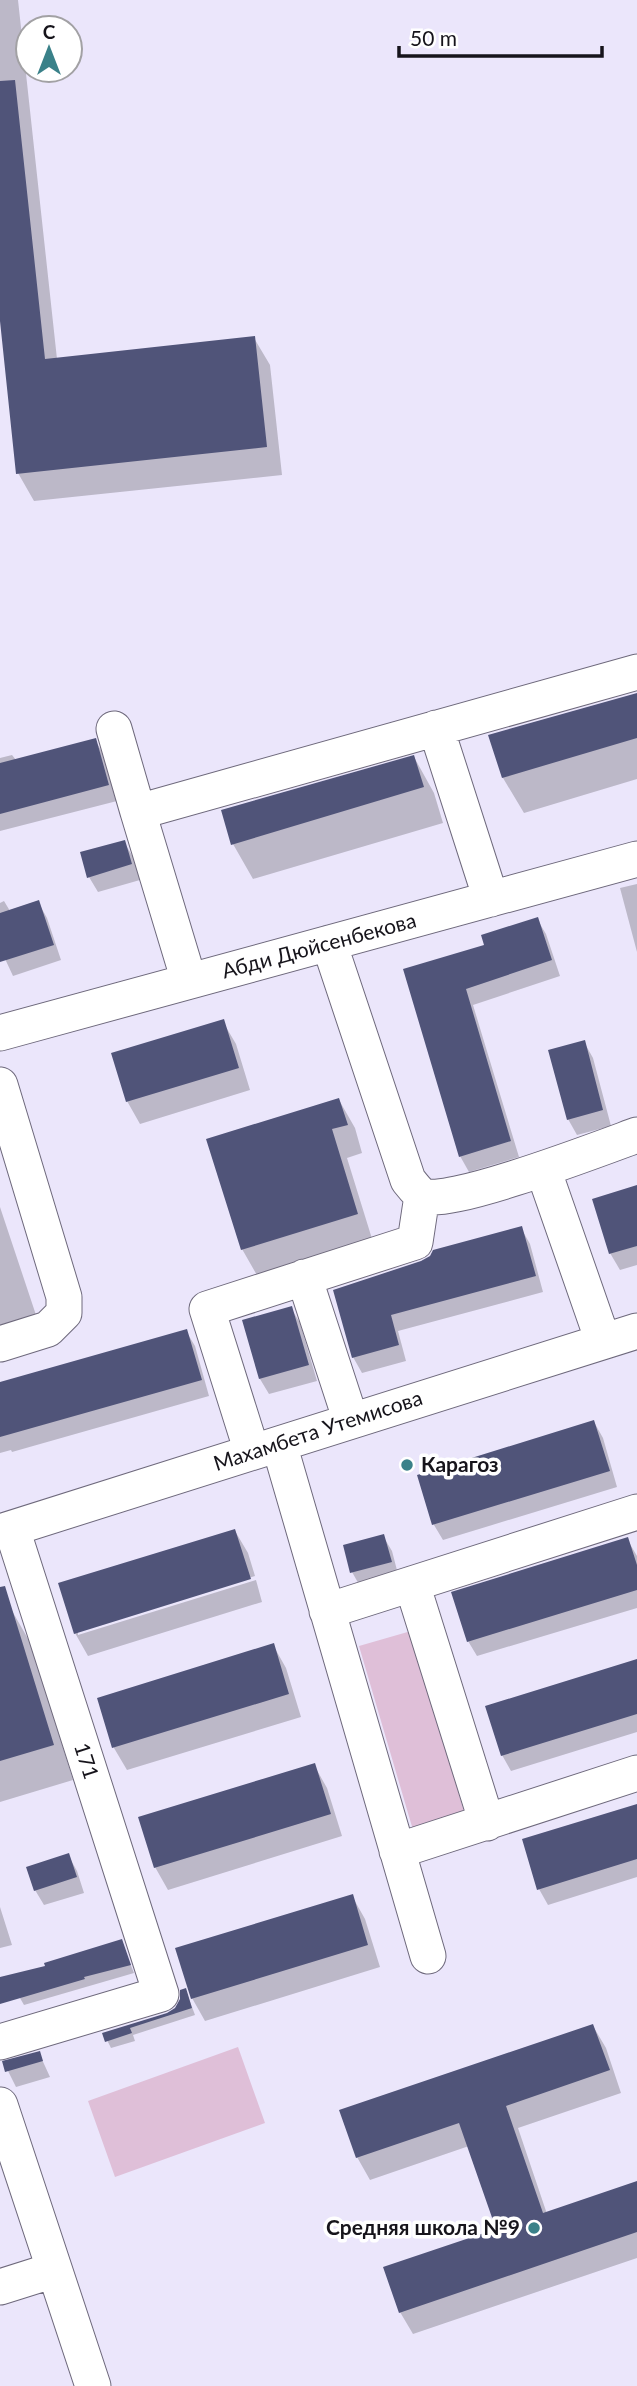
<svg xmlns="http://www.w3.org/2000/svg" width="637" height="2386" viewBox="0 0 637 2386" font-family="Lato,sans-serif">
  <rect width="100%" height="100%" fill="#ebe6fb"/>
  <path fill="#dfbfd8" d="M411 1631 465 1815 413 1830 359 1646Z
    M238 2047 265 2123 115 2177 88 2101Z"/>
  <path fill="#0003" d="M0 0H18L57 359 254 338 270 365 282 475 34 501 18 473 0 304Z
    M637 695V779L524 813 503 778 491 736Z
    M95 740 104 755 117 801 0 831V758L12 755 16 760Z
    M414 757 434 793 443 823 253 879 233 844Z
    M124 842 133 857 140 880 98 892 89 877Z
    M637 884V952L620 888Z
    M4 901 10 911 38 902 47 918 61 960 13 976 0 948V903Z
    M537 919 546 934 560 976 473 1005 519 1157 469 1172 460 1156 405 970 486 947Z
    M223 1022 236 1044 250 1090 140 1124 127 1101Z
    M584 1042 593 1058 611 1126 577 1135 568 1119Z
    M339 1100 355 1128 362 1153 347 1158 373 1242 258 1277 242 1249Z
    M637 1187V1265L620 1270 610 1253Z
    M0 1207 41 1330 0 1344Z
    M521 1228 530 1244 543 1292 398 1331 406 1361 362 1373 353 1357 335 1291Z
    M291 1308 300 1323 317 1381 269 1394 260 1379 244 1321Z
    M186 1331 195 1346 209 1396 12 1452 11 1450 0 1453V1384Z
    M594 1422 603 1438 617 1487 443 1540 434 1525 419 1476Z
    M235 1531 248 1553 255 1576 78 1631V1635L256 1580 262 1602 88 1656 75 1633 60 1585Z
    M383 1536 392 1551 399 1578 361 1588 352 1572Z
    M627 1539 637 1556V1608L477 1656 468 1641Z
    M11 1609 31 1644 73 1780 0 1802V1612Z
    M273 1645 286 1668 301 1717 127 1770 114 1748 99 1699Z
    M637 1661V1732L511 1771 502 1755Z
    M314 1765 327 1788 342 1836 168 1890 155 1867Z
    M637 1806V1877L548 1905 539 1889Z
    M68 1855 77 1871 84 1893 44 1905 35 1890Z
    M352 1896 365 1919 380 1967 205 2021 192 1998Z
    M0 1907 12 1945 0 1948Z
    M121 1941 134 1973 24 2005 20 1998Z
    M186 1991 195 2015 133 2035 135 2041 111 2048 104 2034 167 2015 176 2009Z
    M593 2026 606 2048 621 2093 518 2128 547 2214 637 2183V2258L413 2334 400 2312 498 2230 469 2146 370 2180 357 2157Z
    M39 2053 50 2077 16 2087 4 2063Z"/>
  <path fill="#505479" d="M15 80 45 359 255 336 267 447 16 474 0 321V81Z
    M637 693V738L502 778 488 735Z
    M96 738 109 785 0 814V763Z
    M414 755 424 787 231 845 221 810Z
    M125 840 132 864 87 878 80 852Z
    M39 900 54 945 0 962V913Z
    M538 917 552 960 466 989 511 1141 459 1157 403 969 484 945 481 935Z
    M224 1019 239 1068 126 1102 111 1053Z
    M585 1040 603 1110 567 1120 548 1050Z
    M339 1098 348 1125 332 1129 358 1214 241 1250 206 1139Z
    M637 1185V1246L609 1254 592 1199Z
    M522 1226 536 1276 391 1315 399 1345 352 1358 333 1290 421 1261 430 1256 433 1250Z
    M292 1306 309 1365 259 1379 242 1320Z
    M187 1329 202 1380 0 1437V1382Z
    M594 1420 610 1471 432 1525 417 1475Z
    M235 1529 251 1579 74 1634 58 1583Z
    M384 1534 392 1562 350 1573 343 1545Z
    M628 1537 637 1565V1590L467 1642 451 1592Z
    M5 1586 54 1745 0 1761V1587Z
    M274 1643 289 1694 112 1748 97 1698Z
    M637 1659V1714L501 1756 485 1706Z
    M315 1763 331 1814 154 1868 138 1817Z
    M637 1804V1859L537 1890 522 1839Z
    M69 1853 77 1877 34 1891 26 1867Z
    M353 1894 368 1945 191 1999 175 1948Z
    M122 1939 131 1965 84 1977 85 1979 0 2004V1977L45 1966 44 1963Z
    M186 1988 192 2008 130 2028 132 2033 105 2042 102 2033 167 2013 175 2008 180 1999V1990Z
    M593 2024 610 2070 506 2106 543 2213 637 2181V2232L399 2313 383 2267 496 2229 459 2123 356 2158 339 2110Z
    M40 2051 43 2061 5 2072 2 2061Z"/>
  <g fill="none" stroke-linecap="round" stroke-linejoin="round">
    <defs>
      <path id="minor" d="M436 728 491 899
        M114 729 138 812
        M329 943 408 1180C412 1185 418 1193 423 1196 448 1207 604 1147 637 1135
        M189 981 138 812 637 672
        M0 1033 637 859
        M0 1085 64 1297V1313L48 1329 0 1344
        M543 1169 603 1341
        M304 1277 351 1421
        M279 1444 428 1956
        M252 1452 207 1309 415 1242 422 1196
        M0 1532 637 1331
        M412 1584 487 1823
        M327 1611 637 1512
        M397 1851 637 1773
        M0 2042 161 1994 12 1529
        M0 2105 93 2386
        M0 2287 54 2270"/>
    </defs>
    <use href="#minor" stroke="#6e697c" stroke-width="37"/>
    <use href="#minor" stroke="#fff" stroke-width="35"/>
  </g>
  <g fill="#3a8189" stroke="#fff" stroke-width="2.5">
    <circle cx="407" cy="1465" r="7"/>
    <circle cx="534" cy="2228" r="7"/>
  </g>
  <g text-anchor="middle" stroke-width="7" stroke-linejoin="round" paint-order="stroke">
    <g font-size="21" fill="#16141b" stroke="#fff">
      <text transform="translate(319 946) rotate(-15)" y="7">Абди Дюйсенбекова</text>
      <text transform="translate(318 1431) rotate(-18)" y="7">Махамбета Утемисова</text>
      <text transform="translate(86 1761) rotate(72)" y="7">171</text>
    </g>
    <g font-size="21" font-weight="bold" fill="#16141b" stroke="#fff" text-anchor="start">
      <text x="421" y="1472">Карагоз</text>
      <text x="520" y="2235" text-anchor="end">Средняя школа №9</text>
    </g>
  </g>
  <g transform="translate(49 49)"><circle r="33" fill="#ffffff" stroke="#a2a1a4" stroke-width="2"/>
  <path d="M0-5L12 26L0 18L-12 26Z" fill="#3a8189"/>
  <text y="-10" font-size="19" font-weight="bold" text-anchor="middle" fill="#16141b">С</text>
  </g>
  <path d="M399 46v10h203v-10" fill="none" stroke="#16141b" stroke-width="3.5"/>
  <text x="410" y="46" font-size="21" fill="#16141b" stroke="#ffffff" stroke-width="5" paint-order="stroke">50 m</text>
</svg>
